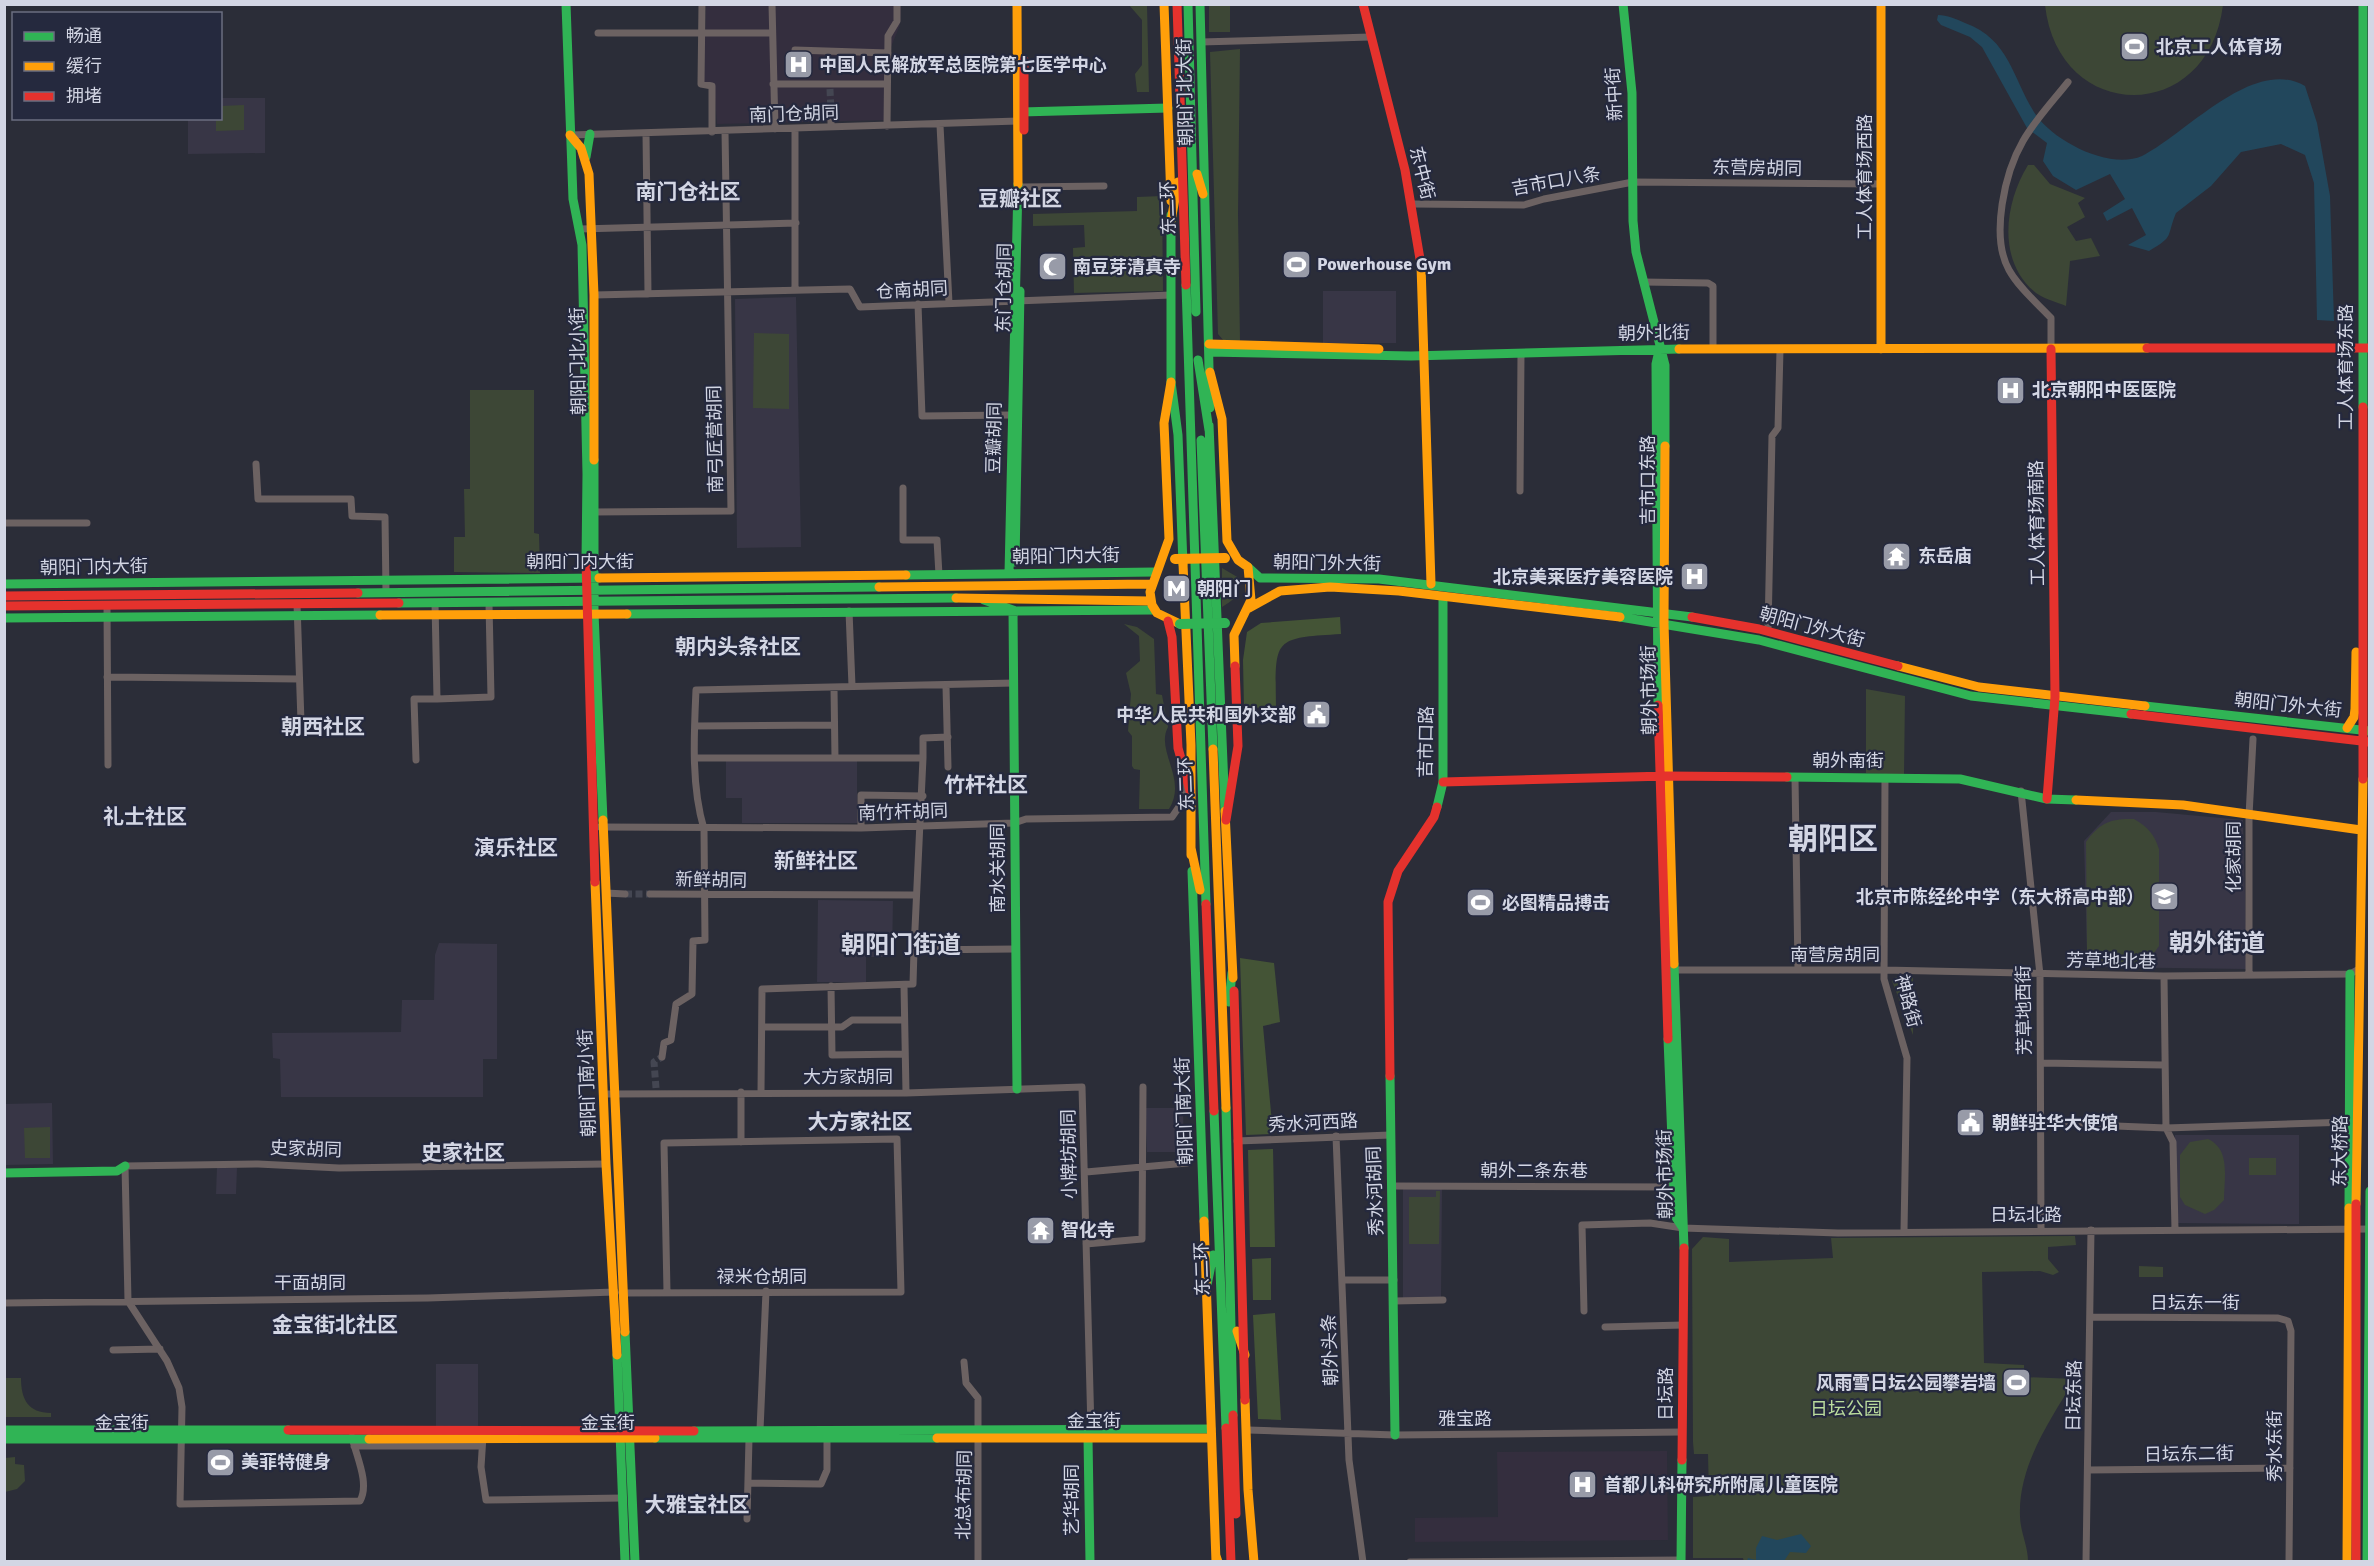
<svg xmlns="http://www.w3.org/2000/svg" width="2374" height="1566" viewBox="0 0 2374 1566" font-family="Signika,'Noto Sans SC',sans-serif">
  <rect width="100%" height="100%" fill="#2b2d38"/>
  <path fill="#383646" d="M221 98H265V153L188 154V119L220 118Z
    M1323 291H1396V343H1323Z
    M796 297 801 547 737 548 735 299Z
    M726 761H857V823H742V798H726Z
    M2111 812H2156L2243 820 2247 969 2097 967 2087 953 2084 841Z
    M818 900 893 901 892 957H866V982H817Z
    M439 943 497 944V1059H483V1097H281L280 1059 273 1058 272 1033 401 1032 402 1000H434L435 955Z
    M52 1103 53 1164 5 1165 4 1104Z
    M1145 1108H1183L1184 1152H1147Z
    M2175 1135H2299V1224L2175 1223Z
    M217 1167 237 1168 236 1194H216Z
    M1403 1188H1442L1441 1298H1403Z
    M436 1364H478V1428H436Z"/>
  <path fill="#342e3e" d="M706 5H901L900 25 891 47 890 120 717 124 714 85 704 82Z
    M1667 1451 1668 1540 1415 1542V1518L1498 1517 1497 1452Z"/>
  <path fill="#3d4736" d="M1129 5H1147L1149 92H1137L1135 74 1142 65V20Z
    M1209 5H1230V32H1209Z
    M2045 5V4L2223 5C2208 126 2058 124 2045 5Z
    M1240 49 1238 214 1240 341H1224L1218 334 1210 52Z
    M244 105V130L216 131V119L220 118 221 106Z
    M2028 165H2034L2050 184 2085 198 2078 203 2085 217 2067 227 2076 241 2091 238 2100 256 2070 261 2066 306C2057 302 2044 299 2036 293 1997 262 2004 204 2028 165Z
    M1162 196 1163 291 1074 293 1073 248 1085 247 1084 225 1033 226V214L1137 211V197Z
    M754 333 789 334V409L753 408Z
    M470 390H534V533L539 534 540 573 454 572V537H465L464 489H470Z
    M1222 568 1239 578C1239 594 1236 599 1222 607Z
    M1124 624 1137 627 1154 639 1156 694 1162 695 1168 727C1155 751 1188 779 1169 809H1139L1140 770 1134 769 1132 766V736L1128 731 1131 694 1126 673 1140 661 1139 636Z
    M1866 689 1905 696 1904 775 1866 773Z
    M2134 819C2148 827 2154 834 2159 849V946C2155 952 2149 960 2142 963 2127 971 2100 962 2087 953L2086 842C2099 823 2111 818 2134 819Z
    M1896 977H1913V1035L1892 981Z
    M50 1127V1158H25L24 1128Z
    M2208 1139C2231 1150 2224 1177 2224 1200L2214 1210 2205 1214 2185 1205 2180 1197V1155L2190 1142Z
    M2249 1158H2276V1175H2249Z
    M1436 1191H1440L1439 1244H1409V1197H1436Z
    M2075 1236 2076 1245 2048 1247V1259L2059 1272 2053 1275 2040 1271 1982 1272 1984 1363 2024 1365V1377L2075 1379C2050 1420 2018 1466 2020 1516 2020 1531 2028 1546 2028 1561L1744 1562 1743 1558H1693V1497L1709 1496 1708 1454H1694L1693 1442 1692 1249 1703 1237 1729 1239V1262L1833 1258 1831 1238Z
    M2139 1266 2163 1267V1277H2139Z
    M5 1378H21C21 1399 28 1413 51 1413V1417H5Z
    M15 1457V1464L24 1465 25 1481 17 1489 5 1492V1458Z"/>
  <path fill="#445436" d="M1340 617 1341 634C1273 638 1275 638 1276 707L1244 708 1243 660 1247 632 1261 623Z
    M1240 958 1274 963 1280 1022 1263 1026 1273 1134 1246 1135Z
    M1273 1149 1275 1247H1250L1248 1150Z
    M1271 1258V1300H1253L1252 1259Z
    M1275 1313 1281 1420 1258 1419 1253 1315Z"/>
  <path fill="#22475c" d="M1938 15C1947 15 1956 19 1965 23 2011 40 2012 79 2036 115 2055 142 2110 170 2142 156 2186 134 2253 56 2305 86L2317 123 2330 196 2334 321 2317 320 2314 183 2305 155 2281 144 2241 152 2211 186 2176 213C2166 237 2175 236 2149 251L2128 245 2146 235 2132 208 2107 221 2103 213 2125 199 2110 174 2076 190 2053 176 2043 161 2047 143 2027 128 1982 47 1970 37 1941 25 1937 20Z
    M1801 1534 1811 1546 1806 1553 1790 1552 1784 1561H1747L1748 1558 1756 1560V1548L1762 1536 1777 1540Z"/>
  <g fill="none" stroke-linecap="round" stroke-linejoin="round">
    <path stroke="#444652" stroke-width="7" stroke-dasharray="7 3.5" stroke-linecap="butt" d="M830 89 831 112
      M625 894H650
      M656 1088 654 1062 662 1057"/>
    <path stroke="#6c6262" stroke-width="7" d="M702 4 701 84 712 86V132
      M772 4 775 129
      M598 33H772
      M1201 42 1370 37
      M795 50 888 53
      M773 84H887
      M831 112V127
      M940 125 949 303
      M887 126 888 36 897 21V4
      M795 128V290
      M646 133 648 294
      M570 135 1018 121
      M1023 187 1104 186
      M1412 204 1524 205 1544 199 1633 182 1881 184
      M580 229 796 223
      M1643 282 1708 283 1713 286V349
      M594 295 850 289 860 307 1171 295
      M918 304 922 416 1011 415
      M2051 349V318C2037 303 2019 288 2009 270 1990 236 2005 172 2023 141 2035 120 2053 101 2068 82
      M256 464 258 499H351L352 516 385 517 386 593
      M903 488V540H937L939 575
      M1520 491 1521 353
      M592 512 731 511 725 131
      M4 523H87
      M435 603 437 699 491 697 489 604
      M297 604 301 722
      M107 606 108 765
      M849 611 852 686
      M1768 631 1772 436 1778 428 1780 350
      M107 677 299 679
      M946 686 948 767
      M834 688 835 758
      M695 726 833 725
      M696 758H923V738L948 737
      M923 758 914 950 1015 949
      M416 760 414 699H437
      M1795 778 1798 970
      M1885 778 1884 979 1907 1058 1904 1231
      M2021 791 2040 975 2041 1230
      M600 827 861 828 1014 823 1026 819 1172 817 1183 801 1186 784
      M861 828V795L923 796
      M606 893 625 894
      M650 894 915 895
      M1672 970H1884L2164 976 2350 974 2359 969
      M2249 975V816L2253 739
      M2164 976 2166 1128 2173 1142 2175 1230
      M904 985 906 1093
      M831 986 832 1055 904 1054
      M762 1027H842L852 1020H904
      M662 1057 664 1043 671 1040 676 1004 692 994 693 941 705 940 704 829C691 786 694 734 696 690L1014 683
      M2041 1063 2163 1065
      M741 1092V1142
      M761 1092 762 989 913 984 914 950
      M604 1094 906 1093 1082 1087 1091 1430
      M2041 1123 2166 1128 2349 1122
      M1336 1136 1349 1460 1363 1562
      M1237 1141 1390 1135
      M1086 1172 1187 1163
      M1392 1186 1676 1187
      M1086 1244 1142 1239 1143 1087
      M1342 1280H1394
      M622 1293 901 1292 897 1139 664 1143 667 1292
      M1394 1301 1443 1300
      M4 1303 428 1298 615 1292
      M1584 1311 1582 1225 1650 1223 1683 1228 1838 1233 2370 1229
      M2091 1317 2278 1318 2288 1321 2291 1331 2289 1562
      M1605 1327 1683 1325
      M113 1350 160 1349
      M964 1362 966 1383 978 1398V1562
      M760 1430 766 1291
      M1248 1430 1395 1435 1682 1432
      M483 1436 481 1467 486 1500 623 1498
      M352 1437C356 1456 370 1483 360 1501L180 1504 182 1407 179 1388 167 1361 128 1301 125 1166 258 1164 339 1168 606 1164
      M354 1446H482
      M2088 1470 2290 1468
      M748 1483 821 1484 827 1470V1438
      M747 1519 749 1439
      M1410 1562 1681 1560
      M2086 1562 2091 1230"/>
    <path stroke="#30b455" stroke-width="9" d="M566 4 573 199 582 245 587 474 586 561
      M1188 4 1196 312
      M1200 4 1210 408
      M1623 4 1632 93 1633 221 1636 252 1665 365V446
      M2363 4V407
      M1021 112 1168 108
      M586 157 590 134
      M1171 215V382L1178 435 1183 564
      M1186 285 1206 904
      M1209 352 1411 356 1679 349
      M1198 360 1209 430
      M1209 425 1225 811
      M1201 440 1213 749
      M594 460V613L603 820
      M1015 562 1020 291
      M1248 567 1260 578 1379 579 1692 617
      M1009 573 1018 184
      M906 575 1155 572
      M4 584 599 578
      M358 593 879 587
      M984 600 1013 610 1017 1089
      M399 603 956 598
      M627 614 1154 610
      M1620 617 1759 640 1971 696 2131 714
      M4 618 380 615
      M1658 705 1656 364 1659 351
      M2145 706 2370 731
      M1787 777 1960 779 2047 799 2076 800
      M1437 807 1443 782V597
      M1192 871 1204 1221
      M1674 964 1684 1248
      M1229 1002 1232 973
      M1668 1039 1675 1216 1683 1228
      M1390 1076 1395 1435
      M1226 1108 1233 1415
      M1214 1111 1226 1428
      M4 1173 117 1171 125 1166
      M2349 1208 2350 974
      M1206 1290 1213 1255
      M625 1332 635 1562
      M617 1355 625 1562
      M4 1430H288
      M694 1431 1211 1429
      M655 1438H937
      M1088 1438 1090 1562
      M4 1439H369
      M1681 1562 1682 1460
      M2367 1562 2370 1191"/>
    <path stroke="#ff9f0a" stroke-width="9" d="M1017 4 1018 184
      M1164 4 1171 201
      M1881 4V349
      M570 135 581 148 589 174 594 295V460
      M1197 174 1203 194
      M1171 221 1178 182
      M1421 265 1431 584
      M1209 344 1379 349
      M1679 349 2147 348
      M1210 372 1222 419 1227 541 1238 560 1248 567 1251 600 1234 635 1235 666
      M1171 382 1164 423 1169 539 1150 592 1152 605 1157 613 1180 624
      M1665 446 1664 623 1674 964
      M1183 564 1191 745V855
      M599 578 906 575
      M879 587 1150 584
      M956 598 1150 601
      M1249 608 1280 591 1330 587 1399 591 1620 617
      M380 615 627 614
      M1898 666 1979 687 2145 706
      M2347 728 2354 717 2355 709 2356 652
      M1213 749 1226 1108
      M2076 800 2183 805 2361 830
      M1225 811 1233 978
      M603 820 625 1332
      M1191 848 1200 890
      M595 882 606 1164 617 1355
      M2356 1204 2363 779
      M1204 1221 1216 1562
      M1237 1331 1245 1355
      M1245 1400 1248 1490 1254 1562
      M937 1438H1211
      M369 1439 655 1438
      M1216 1556 1218 1562
      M2347 1562 2349 1208"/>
    <path stroke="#e5322d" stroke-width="9" d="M1177 4 1186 285
      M1363 4 1405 170 1421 265
      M1024 60V130
      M2147 348H2370
      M586 561 595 882
      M4 596 358 593
      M4 606 399 603
      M1692 617 1759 629 1898 666
      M1168 621 1172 637 1178 748 1190 791
      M1658 705 1668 1039
      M2131 714 2370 742
      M2363 779V407
      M1443 782 1667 776 1787 777
      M2047 799 2055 697 2051 349
      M1226 820 1238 746 1235 666
      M1206 904 1214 1111
      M1234 991 1245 1400
      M1390 1076 1388 902 1398 871 1434 817 1437 807
      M1233 1415 1236 1514
      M1226 1428 1231 1562
      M288 1430 694 1431
      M1682 1460 1684 1248
      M2356 1562V1204"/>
    <path stroke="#30b455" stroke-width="10" d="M1180 624 1225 623"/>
    <path stroke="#ff9f0a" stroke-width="10" d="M1175 559 1225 558"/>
  </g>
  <defs>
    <symbol id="stadium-square" viewBox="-11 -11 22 22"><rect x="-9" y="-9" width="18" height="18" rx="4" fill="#989ba8" stroke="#25293e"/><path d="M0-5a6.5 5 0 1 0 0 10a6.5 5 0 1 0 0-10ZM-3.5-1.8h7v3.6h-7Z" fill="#fff"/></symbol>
    <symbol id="hospital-square" viewBox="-11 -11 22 22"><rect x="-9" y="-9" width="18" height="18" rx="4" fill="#989ba8" stroke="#25293e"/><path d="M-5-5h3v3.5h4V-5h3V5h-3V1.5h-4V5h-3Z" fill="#fff"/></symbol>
    <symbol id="mosque-square" viewBox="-11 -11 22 22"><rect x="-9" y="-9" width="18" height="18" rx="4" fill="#989ba8" stroke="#25293e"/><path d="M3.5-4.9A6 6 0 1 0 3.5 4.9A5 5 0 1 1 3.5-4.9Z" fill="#fff"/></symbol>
    <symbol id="temple-square" viewBox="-11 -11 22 22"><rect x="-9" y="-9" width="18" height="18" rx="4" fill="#989ba8" stroke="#25293e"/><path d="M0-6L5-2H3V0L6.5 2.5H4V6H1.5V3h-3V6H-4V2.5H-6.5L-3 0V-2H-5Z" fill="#fff"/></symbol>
    <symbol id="metro-square" viewBox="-11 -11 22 22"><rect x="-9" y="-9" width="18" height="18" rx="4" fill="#989ba8" stroke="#25293e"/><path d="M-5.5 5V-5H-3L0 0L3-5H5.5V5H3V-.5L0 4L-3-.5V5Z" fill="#fff"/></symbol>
    <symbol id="civic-square" viewBox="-11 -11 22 22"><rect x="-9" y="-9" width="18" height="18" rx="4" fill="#989ba8" stroke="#25293e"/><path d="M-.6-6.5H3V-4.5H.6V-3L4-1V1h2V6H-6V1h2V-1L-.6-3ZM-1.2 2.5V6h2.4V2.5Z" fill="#fff"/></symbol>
    <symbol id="school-square" viewBox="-11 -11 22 22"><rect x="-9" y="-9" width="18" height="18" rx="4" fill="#989ba8" stroke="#25293e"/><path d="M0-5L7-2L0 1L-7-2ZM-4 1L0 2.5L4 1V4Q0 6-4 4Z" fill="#fff"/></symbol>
  </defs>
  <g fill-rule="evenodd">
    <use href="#stadium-square" x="2118" y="30" width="33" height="33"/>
    <use href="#hospital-square" x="782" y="48" width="33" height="33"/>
    <use href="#stadium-square" x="1280" y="248" width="33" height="33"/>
    <use href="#mosque-square" x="1036" y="250" width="33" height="33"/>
    <use href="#hospital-square" x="1994" y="374" width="33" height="33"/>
    <use href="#temple-square" x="1880" y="540" width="33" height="33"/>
    <use href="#hospital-square" x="1678" y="560" width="33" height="33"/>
    <use href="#metro-square" x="1160" y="572" width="33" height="33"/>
    <use href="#civic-square" x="1300" y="698" width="33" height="33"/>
    <use href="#school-square" x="2148" y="880" width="33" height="33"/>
    <use href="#stadium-square" x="1464" y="886" width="33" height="33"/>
    <use href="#civic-square" x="1954" y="1106" width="33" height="33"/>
    <use href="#temple-square" x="1024" y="1214" width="33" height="33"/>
    <use href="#stadium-square" x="2000" y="1366" width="33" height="33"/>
    <use href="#stadium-square" x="204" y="1446" width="33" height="33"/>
    <use href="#hospital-square" x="1566" y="1468" width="33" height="33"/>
  </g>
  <g text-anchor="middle" stroke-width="4.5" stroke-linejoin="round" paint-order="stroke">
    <g font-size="18" font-weight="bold" fill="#d3d6e4" stroke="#25293e" text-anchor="start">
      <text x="2156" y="53">北京工人体育场</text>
      <text x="819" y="71">中国人民解放军总医院第七医学中心</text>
      <text x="1317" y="270">Powerhouse Gym</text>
      <text x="1073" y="273">南豆芽清真寺</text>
      <text x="2032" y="396">北京朝阳中医医院</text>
      <text x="1918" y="562">东岳庙</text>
      <text x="1673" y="583" text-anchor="end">北京美莱医疗美容医院</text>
      <text x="1197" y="595">朝阳门</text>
      <text x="1296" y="721" text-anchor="end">中华人民共和国外交部</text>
      <text x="2144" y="903" text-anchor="end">北京市陈经纶中学（东大桥高中部）</text>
      <text x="1502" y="909">必图精品搏击</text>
      <text x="1992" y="1129">朝鲜驻华大使馆</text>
      <text x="1061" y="1236">智化寺</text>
      <text x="1996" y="1389" text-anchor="end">风雨雪日坛公园攀岩墙</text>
      <text x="241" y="1468">美菲特健身</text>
      <text x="1604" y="1491">首都儿科研究所附属儿童医院</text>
    </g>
    <g font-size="18" fill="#d3d6e4" stroke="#25293e">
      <text transform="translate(1185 92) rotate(-91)" y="6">朝阳门北大街</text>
      <text transform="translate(1614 94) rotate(-93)" y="6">新中街</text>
      <text transform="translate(794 114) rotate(-2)" y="6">南门仓胡同</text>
      <text transform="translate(1757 168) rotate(1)" y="6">东营房胡同</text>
      <text transform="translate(1422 173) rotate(76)" y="6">东中街</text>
      <text transform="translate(1865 177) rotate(-90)" y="6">工人体育场西路</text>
      <text transform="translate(1556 181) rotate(-10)" y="6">吉市口八条</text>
      <text transform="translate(1168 208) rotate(-92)" y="6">东二环</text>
      <text transform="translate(1004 288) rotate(-89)" y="6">东门仓胡同</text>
      <text transform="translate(912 290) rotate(-3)" y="6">仓南胡同</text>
      <text transform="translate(1654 333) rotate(-1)" y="6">朝外北街</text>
      <text transform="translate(578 361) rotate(-91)" y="6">朝阳门北小街</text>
      <text transform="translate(2346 367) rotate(-90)" y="6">工人体育场东路</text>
      <text transform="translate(994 438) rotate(-89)" y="6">豆瓣胡同</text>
      <text transform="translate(715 439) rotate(-91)" y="6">南弓匠营胡同</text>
      <text transform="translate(1648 480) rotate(-90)" y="6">吉市口东路</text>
      <text transform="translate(2037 523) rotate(-91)" y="6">工人体育场南路</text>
      <text transform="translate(1066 556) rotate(-1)" y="6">朝阳门内大街</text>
      <text x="580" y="568">朝阳门内大街</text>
      <text transform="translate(1327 563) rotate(1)" y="6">朝阳门外大街</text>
      <text transform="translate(94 567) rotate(-1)" y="6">朝阳门内大街</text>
      <text transform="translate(1812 627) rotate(15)" y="6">朝阳门外大街</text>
      <text transform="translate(1649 690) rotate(-91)" y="6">朝外市场街</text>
      <text transform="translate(2288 705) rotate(6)" y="6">朝阳门外大街</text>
      <text transform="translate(1426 742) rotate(-89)" y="6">吉市口路</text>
      <text x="1848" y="767">朝外南街</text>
      <text transform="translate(1186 784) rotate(-92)" y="6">东二环</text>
      <text transform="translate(903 812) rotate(-2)" y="6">南竹杆胡同</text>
      <text transform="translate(2234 857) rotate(-90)" y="6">化家胡同</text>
      <text transform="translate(998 868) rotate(-90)" y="6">南水关胡同</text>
      <text transform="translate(711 880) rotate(1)" y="6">新鲜胡同</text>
      <text x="1835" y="961">南营房胡同</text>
      <text transform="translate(2111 961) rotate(1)" y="6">芳草地北巷</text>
      <text transform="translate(1908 1001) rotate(75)" y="6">神路街</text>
      <text transform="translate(2024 1010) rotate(-91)" y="6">芳草地西街</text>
      <text x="848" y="1083">大方家胡同</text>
      <text transform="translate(587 1083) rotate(-92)" y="6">朝阳门南小街</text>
      <text transform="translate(1184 1111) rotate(-92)" y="6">朝阳门南大街</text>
      <text transform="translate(1313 1123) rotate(-3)" y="6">秀水河西路</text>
      <text transform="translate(306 1149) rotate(2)" y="6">史家胡同</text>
      <text transform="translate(2340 1151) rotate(-89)" y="6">东大桥路</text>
      <text transform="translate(1069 1154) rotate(-91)" y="6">小牌坊胡同</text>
      <text x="1534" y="1177">朝外二条东巷</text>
      <text transform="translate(1665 1174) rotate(-91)" y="6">朝外市场街</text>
      <text transform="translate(1375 1191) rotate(-92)" y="6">秀水河胡同</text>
      <text x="2026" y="1221">日坛北路</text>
      <text transform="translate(1202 1269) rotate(-92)" y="6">东二环</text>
      <text x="762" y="1283">禄米仓胡同</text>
      <text x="310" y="1289">干面胡同</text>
      <text x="2195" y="1309">日坛东一街</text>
      <text transform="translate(1330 1350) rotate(-92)" y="6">朝外头条</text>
      <text transform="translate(1666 1394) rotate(-90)" y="6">日坛路</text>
      <text transform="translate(2074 1396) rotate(-89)" y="6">日坛东路</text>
      <text x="1465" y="1425">雅宝路</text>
      <text x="1094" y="1427">金宝街</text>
      <text x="122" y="1429">金宝街</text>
      <text x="608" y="1429">金宝街</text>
      <text transform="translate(2275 1446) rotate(-90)" y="6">秀水东街</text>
      <text transform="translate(2189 1454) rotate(-1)" y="6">日坛东二街</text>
      <text transform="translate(964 1495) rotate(-89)" y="6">北总布胡同</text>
      <text transform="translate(1072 1500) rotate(-90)" y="6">艺华胡同</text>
    </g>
    <g font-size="18" fill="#badb9d" stroke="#25293e">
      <text x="1846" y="1415">日坛公园</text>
    </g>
    <g font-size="21" font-weight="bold" fill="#d3d6e4" stroke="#25293e">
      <text x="688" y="199">南门仓社区</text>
      <text x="1020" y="206">豆瓣社区</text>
      <text x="738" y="654">朝内头条社区</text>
      <text x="323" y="734">朝西社区</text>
      <text x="986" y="792">竹杆社区</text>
      <text x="145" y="824">礼士社区</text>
      <text x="516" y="855">演乐社区</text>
      <text x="816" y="868">新鲜社区</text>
      <text x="860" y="1129">大方家社区</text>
      <text x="463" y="1160">史家社区</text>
      <text x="335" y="1332">金宝街北社区</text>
      <text x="697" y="1512">大雅宝社区</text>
    </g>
    <g font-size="24" font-weight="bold" fill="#d3d6e4" stroke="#25293e">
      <text x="2217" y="951">朝外街道</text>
      <text x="901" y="953">朝阳门街道</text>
    </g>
    <g font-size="30" font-weight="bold" fill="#d3d6e4" stroke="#25293e">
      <text x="1833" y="849">朝阳区</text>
    </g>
  </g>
  <rect width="2374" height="1566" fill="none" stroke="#d3d6e4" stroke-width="12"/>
  <rect x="12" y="12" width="210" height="108" fill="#25293e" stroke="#6b6e80" stroke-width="1.5"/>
  <rect x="24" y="32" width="30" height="9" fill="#30b455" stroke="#6b6e80" stroke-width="1.5"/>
  <text x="66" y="42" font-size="18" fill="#d3d6e4">畅通</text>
  <rect x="24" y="62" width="30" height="9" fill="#ff9f0a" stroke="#6b6e80" stroke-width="1.5"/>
  <text x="66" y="72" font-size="18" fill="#d3d6e4">缓行</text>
  <rect x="24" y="92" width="30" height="9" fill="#e5322d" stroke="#6b6e80" stroke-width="1.5"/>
  <text x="66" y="102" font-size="18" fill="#d3d6e4">拥堵</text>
</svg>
